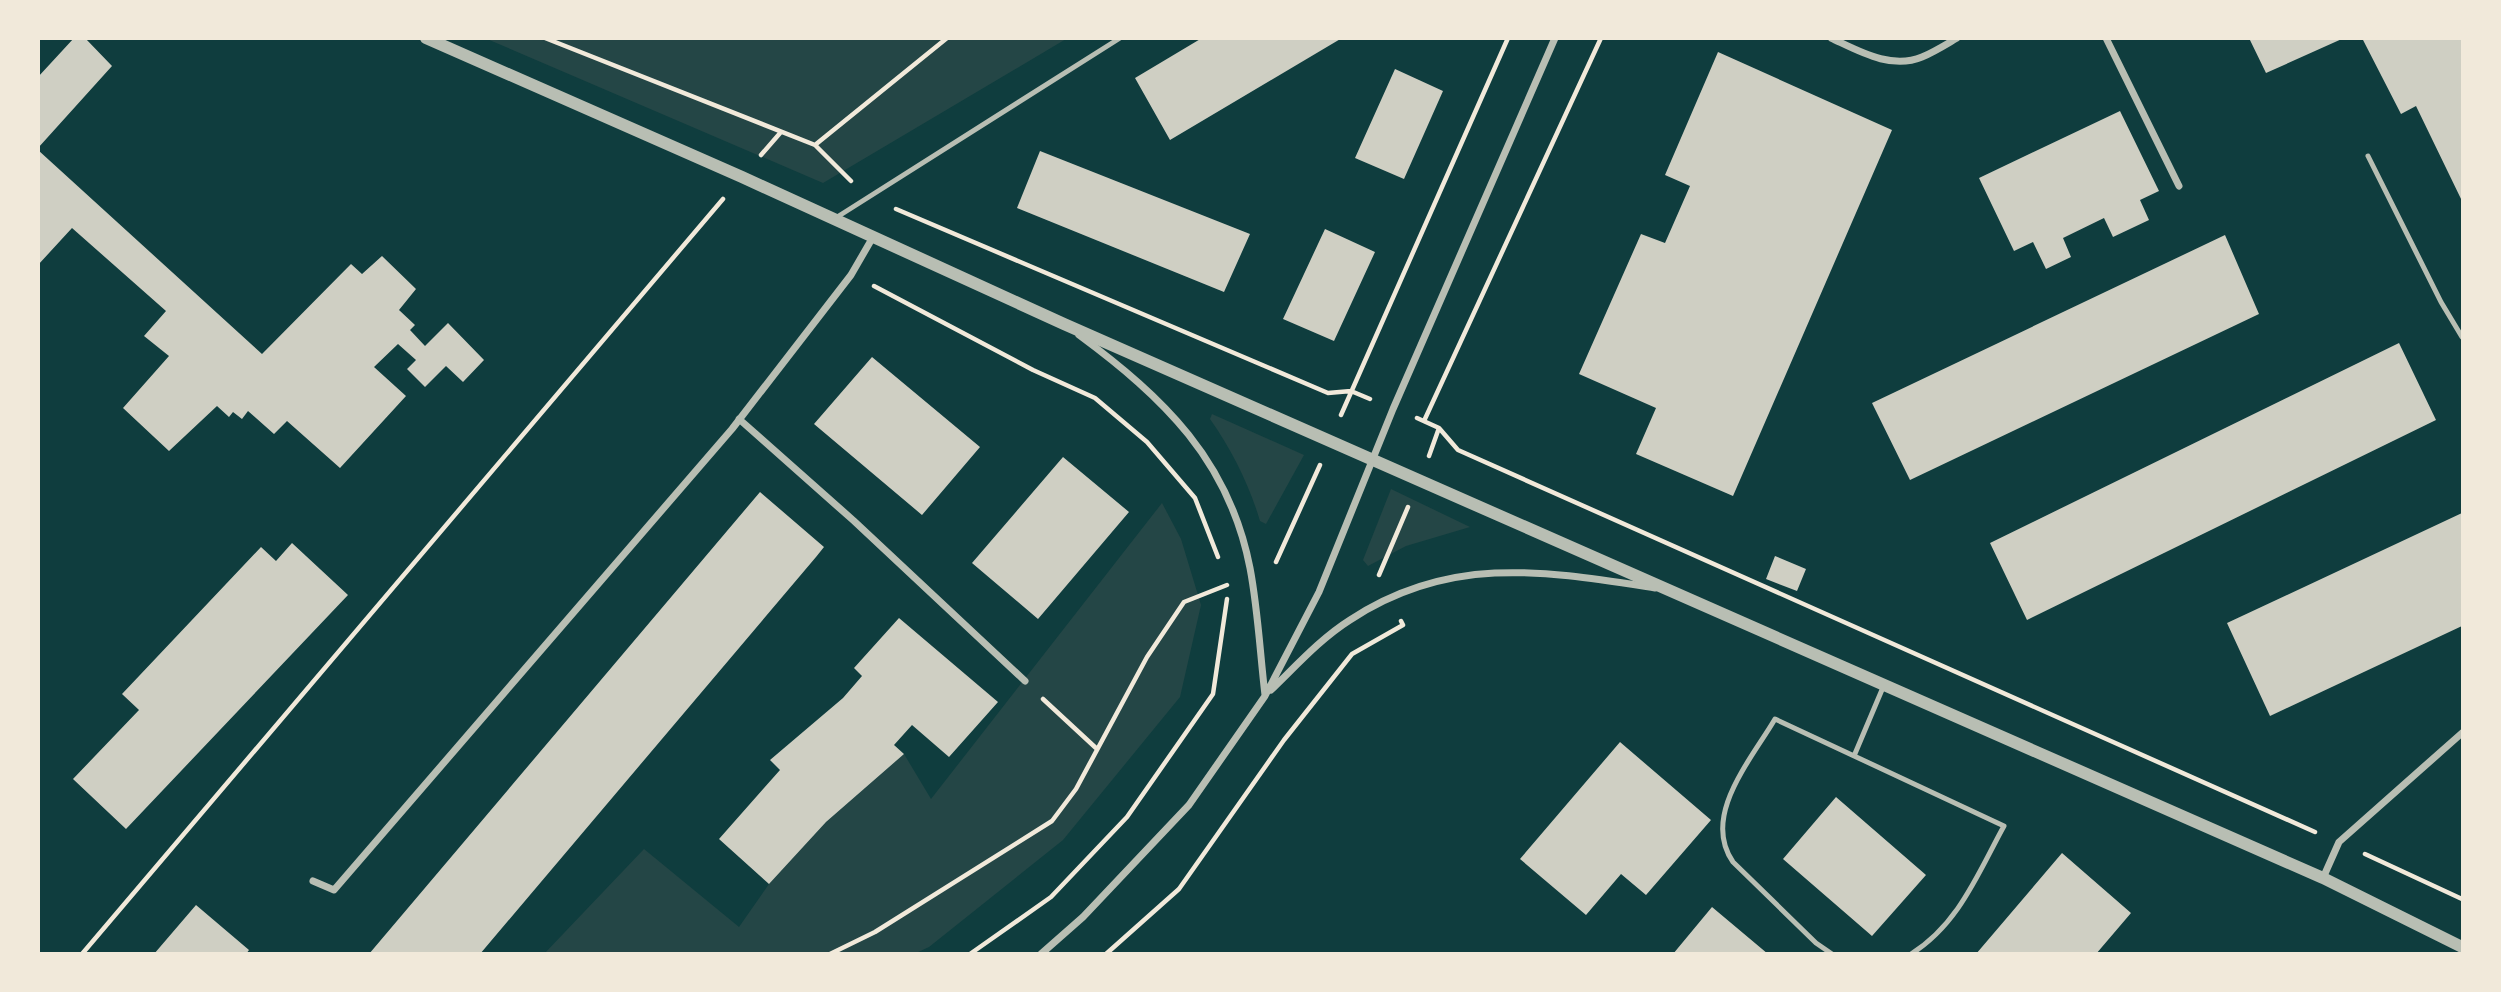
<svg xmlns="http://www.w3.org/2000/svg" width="2501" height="992" viewBox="0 0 2501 992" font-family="Ubuntu,sans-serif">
  <rect width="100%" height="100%" fill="#0f3d3e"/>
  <path fill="#244646" d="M487 39H1066L823 183Z
    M1212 414 1304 455 1266 524 1260 521C1249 484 1232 450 1210 419Z
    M1391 489 1470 527 1406 546 1368 566 1363 560Z
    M1162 503 1181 539 1201 605 1180 697 1063 840 929 947 914 954H544L644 849 739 927 769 884 826 822 904 754 931 799Z"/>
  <path fill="#cfcfc3" d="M74 38H85L112 66 38 148V77Z
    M1202 38H1342L1170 140 1135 78Z
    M2249 38H2344L2266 73Z
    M2362 38H2462V201L2416 106 2401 114Z
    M1718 52 1892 130 1733 496 1636 454 1656 408 1579 374 1641 234 1665 243 1690 186 1665 175Z
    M1395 69 1443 91 1404 179 1355 158Z
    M2120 111 2159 191 2140 200 2149 220 2113 237 2104 218 2063 238 2071 257 2046 269 2033 242 2014 251 1979 178Z
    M38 150 262 354 351 264 362 274 382 256 416 289 399 310 415 325 410 330 425 346 448 323 484 360 463 382 446 366 425 387 407 369 416 360 398 344 374 367 406 396 340 468 287 421 274 434 248 411 242 419 233 412 229 417 217 406 169 451 123 408 169 356 144 336 166 311 72 228 38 265Z
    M1040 151 1250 234 1224 292 1017 208Z
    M1325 229 1375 252 1334 341 1283 319Z
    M2225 235 2259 314 1910 480 1872 403Z
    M2399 343 2436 420 2027 620 1990 543Z
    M872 357 980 447 922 515 814 424Z
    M1063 457 1129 512 1038 619 972 563Z
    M760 492 824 547 816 557 480 954H369Z
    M2462 513V626L2270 716 2227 623Z
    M292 543 348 595 126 829 73 779 139 710 122 694 261 547 276 561Z
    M1775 556 1806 569 1797 591 1766 579Z
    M899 618 998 702 949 757 912 725 894 745 904 754 826 822 769 884 719 839 780 770 770 760 843 698 862 676 854 668Z
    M1620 742 1711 820 1646 895 1621 874 1586 915 1520 859Z
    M1836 797 1926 875 1872 936 1783 859Z
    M2062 853 2131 913 2096 954H1976Z
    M196 905 249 950 246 954H154Z
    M1712 907 1768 954H1673Z"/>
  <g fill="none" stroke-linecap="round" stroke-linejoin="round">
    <path stroke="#f1e9da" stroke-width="4.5" d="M545 38 815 145 851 181
      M815 145 947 38
      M761 155 781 132
      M896 209 1328 393 1351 391 1370 399
      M874 286 1033 370 1095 398 1147 442 1195 498 1218 557
      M1341 415 1508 38
      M1417 418 1439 428 1458 450 2315 832
      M1424 421 1601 38
      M1429 456 1439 428
      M1276 562 1320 465
      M1379 575 1408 507
      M1043 699 1097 749
      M2365 854 2462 899
      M82 954 723 199
      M830 954 875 932 1052 821 1076 789 1147 657 1184 602 1227 585
      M970 954 1051 897 1127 817 1213 694 1227 599
      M1106 954 1179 889 1284 740 1352 654 1403 625 1401 621"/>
    <path stroke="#b8beb3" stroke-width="5" d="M2368 156 2441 302 2462 337
      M834 219 1120 38
      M1854 756 1884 685
      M1832 954 1816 943 1733 862C1701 816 1751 760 1775 719L2004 826C1978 873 1959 924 1911 954"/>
    <path stroke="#b8beb3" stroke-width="7" d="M1831 38C1859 51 1891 70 1922 57 1934 52 1945 45 1957 38
      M2106 38 2179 186
      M1079 335C1164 398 1229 460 1250 568 1258 610 1260 653 1265 695
      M739 419 854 521 1025 681
      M1271 690C1296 666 1320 639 1350 620 1450 554 1545 571 1655 588
      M2323 878 2339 842 2462 733
      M313 881 334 890 732 429 851 275 873 237
      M1041 954 1083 917 1189 805 1265 696 1319 592 1393 409 1555 38"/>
    <path stroke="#b8beb3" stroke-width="12" d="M426 38 742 177 1064 324 2323 878 2462 947"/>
  </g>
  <rect width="2501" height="992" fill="none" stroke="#f1e9da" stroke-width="80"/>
</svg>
